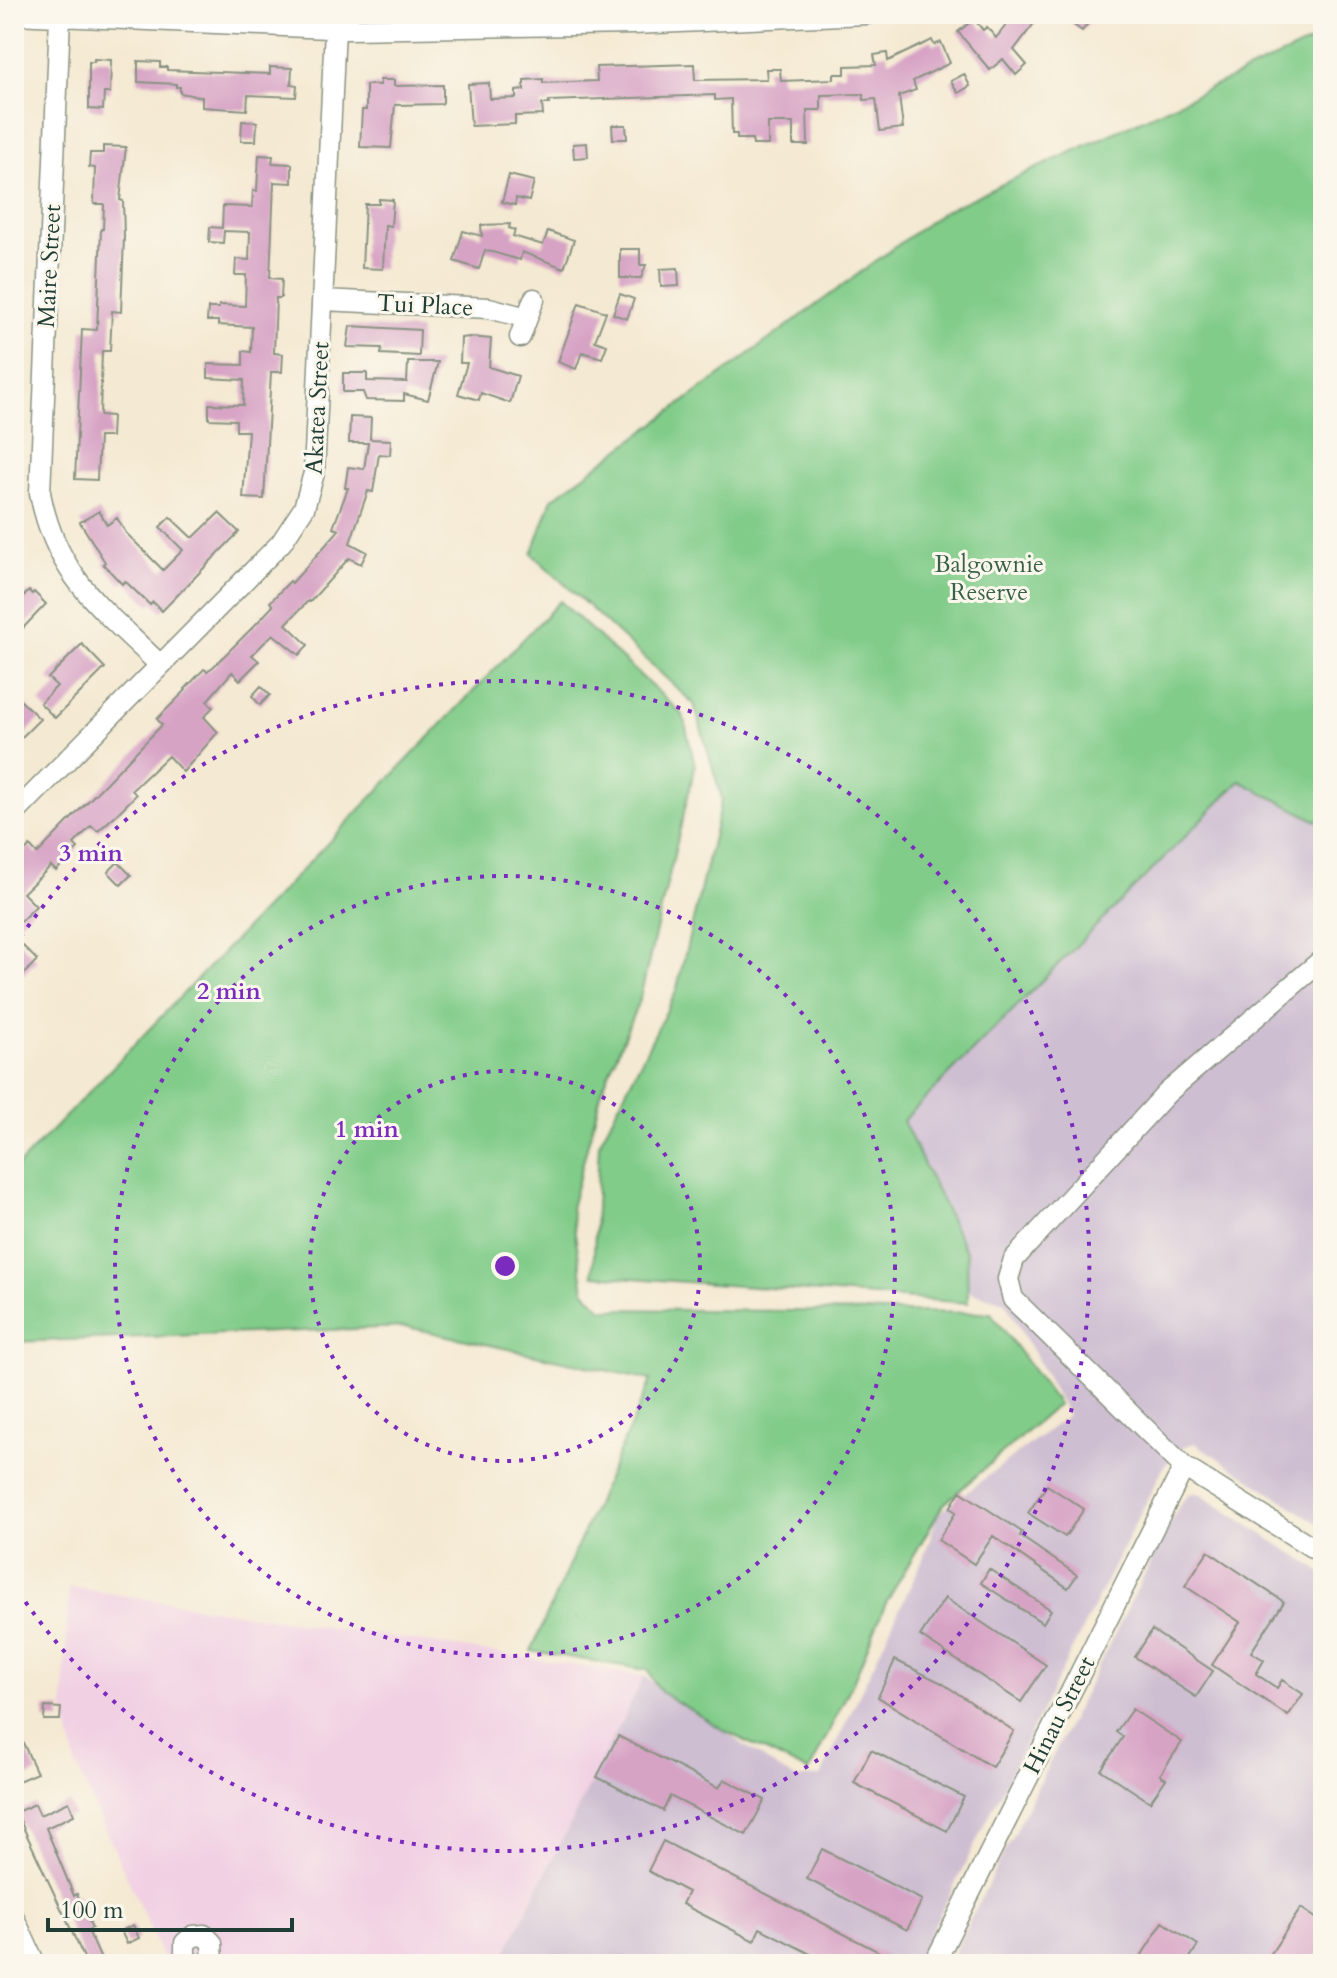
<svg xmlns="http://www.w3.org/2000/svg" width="1337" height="1978" viewBox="0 0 1337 1978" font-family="Cardo,serif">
  <rect width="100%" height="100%" fill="#fbf7ec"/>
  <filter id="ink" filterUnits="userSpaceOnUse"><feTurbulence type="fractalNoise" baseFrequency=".0125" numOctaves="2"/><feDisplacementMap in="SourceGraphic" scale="16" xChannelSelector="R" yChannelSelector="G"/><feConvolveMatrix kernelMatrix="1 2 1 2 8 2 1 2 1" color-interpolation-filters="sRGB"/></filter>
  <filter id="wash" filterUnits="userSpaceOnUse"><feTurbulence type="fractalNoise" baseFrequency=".006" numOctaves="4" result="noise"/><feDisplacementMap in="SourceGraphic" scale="32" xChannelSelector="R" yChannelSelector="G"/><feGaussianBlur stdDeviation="1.8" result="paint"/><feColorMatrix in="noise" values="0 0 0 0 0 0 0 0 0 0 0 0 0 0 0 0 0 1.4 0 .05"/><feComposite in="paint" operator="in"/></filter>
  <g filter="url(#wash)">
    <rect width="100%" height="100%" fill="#f4e9d2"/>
    <path fill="#f1d0e3" d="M69 1587 644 1676 504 1956 558 1964H166L77 1767 63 1706Z"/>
    <path fill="#cebed1" d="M1240 780 1323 824V1527L1195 1443 1185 1446 1164 1466 915 1964H558L504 1956 644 1676 783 1772 797 1779 821 1776 923 1559 938 1514 1068 1415 1005 1302 967 1291V1254L902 1121Z
      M1198 1493 1323 1573V1964H948L1179 1506 1189 1495Z"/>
    <path fill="#81cc89" stroke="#50845e" stroke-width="2" d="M1323 36V824L1240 781 903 1121 967 1254 968 1303 593 1275 599 1144 676 992 722 799 694 704 532 554 552 499 944 211Z
      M560 601 683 715 695 766 640 998 602 1090 571 1208 584 1290 602 1309 991 1313 1058 1404 943 1505 886 1603 853 1682 809 1772 727 1732 661 1692 647 1670 531 1651 651 1380 407 1327 14 1342V1170Z"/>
    <g id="blocks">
      <path fill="#d7a3c5" d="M1015 14H1041L1014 50 1027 65 1016 75 1003 59 990 70 958 32 974 19 983 30 987 27 996 38Z
        M1078 14H1083L1091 20 1082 31 1071 23Z
        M932 40 934 45 941 42 950 63 913 81 916 90 899 96 903 128 880 131 876 99 864 100 863 94 821 95V110H807L808 145H793V123H768V145H753L752 139H737V134H732L731 99 715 100V95L549 101V104H542L543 115 515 116V124L471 126 468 84 489 83 490 99 516 98V91L524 90V80L543 79V83L597 81 596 67 694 64 695 80 767 79 766 69H780L781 81 834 79V74H845V66L876 65 874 55 887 53 888 61Z
        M94 59 111 60 110 93H104L103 110 89 109V62H94Z
        M138 61 160 62V67H167V70L270 74V67L292 68 291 84 297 85 296 97 248 95 247 110 202 107V97L180 93V87H176V84L138 82Z
        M964 74 970 86 958 93 951 81Z
        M380 80H394V86L443 85V102L442 104 395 105 391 148 360 147 362 110H366V85H380Z
        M242 121 257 122 256 141H241Z
        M612 125H626L627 139H613Z
        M587 143 588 157 574 158 573 144Z
        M103 146 126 147 120 200 123 201 124 238 121 312 112 311 110 351H102L100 415 112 416 111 437H99L97 480 75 479 82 329 97 330 101 229H103L104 204H94L95 168 89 167 90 153H103Z
        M259 155 273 156 272 163 292 164V183L274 182 270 278 282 279 281 298H276L274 353 283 354 282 372H271L264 499 243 498 248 431H236V420L209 419V404L243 405 244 380 208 378V364L243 365V351L251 352 252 327 218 325V321H207L208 308H219V305L245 306 246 275H235L236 259 249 260 250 232 224 231 223 243 209 242 210 227 222 228 223 206 252 207 253 191H257Z
        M509 175 534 181 529 201 516 198 515 205 502 202Z
        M379 199 393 200 391 226 385 225 383 269 362 268 365 204H379Z
        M510 224 509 228 515 230 513 236 543 245 548 231 574 240 564 268 522 252 520 260 485 250 479 269 454 261 463 231 482 236 481 225Z
        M620 249H640V265H646L641 278H620Z
        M678 268 679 286 661 287 660 269Z
        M620 294 634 299 627 319 613 314Z
        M579 303 606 312 595 341 607 345 602 358 582 352 576 369 558 362Z
        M350 326 420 330 419 356 381 354 382 348 347 347Z
        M470 337 491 339 489 367 518 376 510 403 481 393 479 400 458 394 467 363H460L461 338Z
        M408 362H438L428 400 404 394V401L366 400 363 392H343V373H367V381L407 382Z
        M350 417 371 418 370 439 391 440 390 455 379 454 373 492 368 491 350 543 367 552 361 564 349 558 310 602 308 601 286 624 308 645 299 655 273 634 252 655 259 661 240 680 232 672 207 701 213 707 204 717 218 732 183 772 168 756 132 790 136 795 117 814 98 831 91 826 74 844 78 848 56 871 51 866 23 893 36 906 14 928V844L23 853 30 846 37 854 162 725 157 719 186 690 185 689 204 669 207 671 213 667 255 625 273 606 270 602 290 581 292 583 339 530 333 528 348 488H345L348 467 364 469 368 443H349Z
        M99 511 107 525 117 518 126 533 163 570 183 550 160 527 170 517 191 537H194L219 513 239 532 162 611 153 602 150 605 125 581 122 584 103 564 105 562 80 522Z
        M29 591 32 594 34 592 46 604 23 628 14 619V606Z
        M82 644 105 668 55 718 40 703 57 686 48 678Z
        M261 686 270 695 260 705 252 696Z
        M21 701 40 719 14 745V708Z
        M118 862 131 875 121 885 108 872Z
        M14 937 37 960 24 974 14 965Z
        M1047 1485 1084 1509 1065 1537 1028 1513Z
        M960 1491 1022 1532 1020 1536 1077 1575 1068 1588 993 1536 974 1564 938 1540 956 1512 950 1508Z
        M1208 1551 1284 1602 1251 1652 1264 1660 1256 1674 1277 1688 1282 1680 1303 1694 1288 1716 1212 1665 1240 1622 1185 1586Z
        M989 1569 1051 1610 1043 1623 981 1583Z
        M945 1598 1046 1665 1021 1702 920 1636Z
        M1152 1630 1213 1671 1196 1697 1135 1657Z
        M895 1660 942 1683 1014 1731 992 1767 878 1697Z
        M45 1707 61 1708 60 1720H44Z
        M1132 1709 1182 1742 1160 1775 1166 1779 1150 1802 1101 1770 1123 1737 1116 1732Z
        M17 1730 37 1773 16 1782Z
        M618 1736 719 1788 724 1779 765 1800 746 1835 670 1796 663 1811 597 1777Z
        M871 1750 964 1797 947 1831 854 1783Z
        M69 1802 74 1815 46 1828 74 1896 77 1894 92 1928 88 1930 103 1964H87L16 1812 35 1804 40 1815Z
        M663 1841 885 1955 881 1964H830L760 1928 754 1941 682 1904 688 1892 648 1871Z
        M822 1849 922 1900 907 1930 807 1879Z
        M1301 1908 1323 1923V1945L1311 1964H1277L1268 1958Z
        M1163 1922 1198 1945 1186 1964H1136Z
        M133 1925 139 1938 127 1944 121 1931Z"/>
    </g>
  </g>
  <g filter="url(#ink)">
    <use href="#blocks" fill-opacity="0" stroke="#8a9383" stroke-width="2"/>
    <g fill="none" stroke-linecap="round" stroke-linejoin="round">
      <defs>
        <path id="minor" d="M14 14 350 29 633 24 866 14
          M60 17 40 493C56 577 102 608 160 665
          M323 300 489 308 527 318
          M520 337 534 299
          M14 814 281 543 304 508 314 473 335 29
          M1323 959 1167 1093 1014 1259 1008 1279 1013 1299 1184 1467 1323 1554
          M14 1918 35 1964
          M192 1964 185 1957V1943L193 1936 204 1935 212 1943 213 1964
          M934 1964 1184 1467"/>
      </defs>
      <use href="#minor" stroke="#8a9383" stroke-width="23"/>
      <use href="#minor" stroke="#fff" stroke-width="20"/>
    </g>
  </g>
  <g fill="none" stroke="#7b2cbf" stroke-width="4" stroke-dasharray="4 8">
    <circle cx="505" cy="1266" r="195"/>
    <circle cx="505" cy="1266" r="390"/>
    <path d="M14 947A585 585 0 1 1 14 1585"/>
  </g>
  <g text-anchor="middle" stroke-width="6" stroke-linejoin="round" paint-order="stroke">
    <g font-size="24" fill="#1f3d34" stroke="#fbf7ec">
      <text transform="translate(49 266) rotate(-87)" y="8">Maire Street</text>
      <text transform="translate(425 305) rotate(3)" y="8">Tui Place</text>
      <text transform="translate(317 408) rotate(-87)" y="8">Akatea Street</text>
      <text transform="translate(1059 1715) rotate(-63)" y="8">Hinau Street</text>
    </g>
    <g font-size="24" fill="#386149" stroke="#fbf7ec">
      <text x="989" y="572">Balgownie<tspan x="989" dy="28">Reserve</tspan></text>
    </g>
  </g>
  <circle cx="505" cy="1266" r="12" fill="#7b2cbf" stroke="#fbf7ec" stroke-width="4"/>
  <g font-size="24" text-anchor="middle" font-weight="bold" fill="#7b2cbf" stroke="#fbf7ec" stroke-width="6" stroke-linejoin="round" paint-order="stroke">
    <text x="91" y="861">3 min</text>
    <text x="229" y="999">2 min</text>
    <text x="367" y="1137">1 min</text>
  </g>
  <rect width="1337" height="1978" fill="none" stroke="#fbf7ec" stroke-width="48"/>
  <path d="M48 1918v12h244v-12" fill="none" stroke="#1f3d34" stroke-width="4"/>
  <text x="60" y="1918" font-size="24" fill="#1f3d34" stroke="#fbf7ec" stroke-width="6" paint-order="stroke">100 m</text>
</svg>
